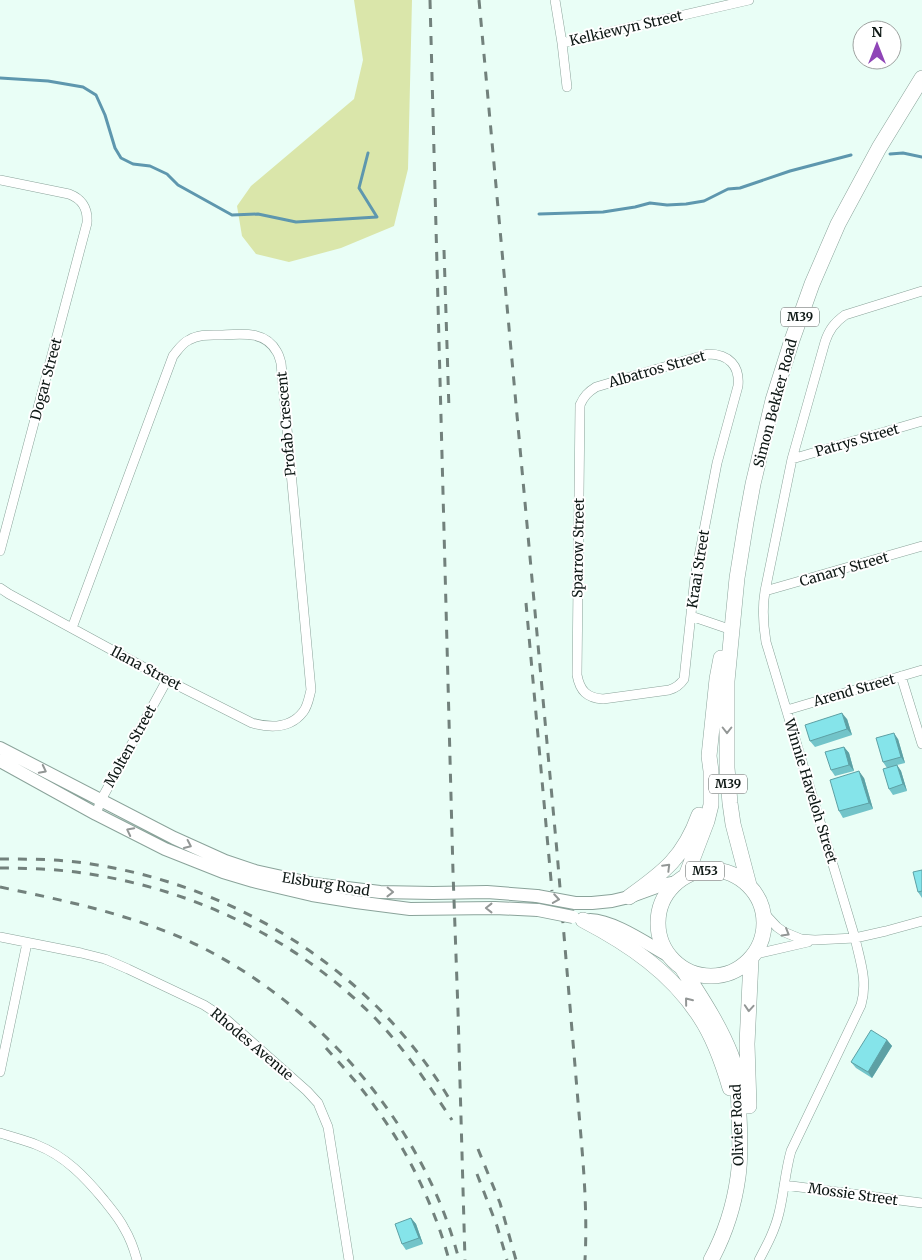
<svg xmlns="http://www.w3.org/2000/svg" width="922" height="1260" viewBox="0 0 922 1260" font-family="Merriweather,serif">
  <rect width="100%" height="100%" fill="#e9fef6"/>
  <path fill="#dae6aa" d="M354 0H412L408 169 394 226 341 248 289 262 256 254 242 236 237 206 251 186 354 99 363 60Z"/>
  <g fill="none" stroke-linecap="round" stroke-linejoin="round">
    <path stroke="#5e97ae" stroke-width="3" d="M0 78 48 81 83 87 96 95 105 115 115 148 121 158 133 164 150 166 167 174 178 185 232 215 258 214 296 222 377 217 359 188 368 153
      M890 154 903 153 922 157
      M539 214 603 212 635 207 650 203 667 205 686 204 704 201 728 189 740 188 790 171 851 155"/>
    <defs>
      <path id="minor" d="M555 0 562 43 567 87
        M562 43 749 0
        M0 180 69 194C82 199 88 208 87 223L0 551
        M708 354C729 354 740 366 738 386L717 463 695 577 684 679C680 685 676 688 669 690L603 699C587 698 580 691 577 675L580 405C584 396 588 392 596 387Z
        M792 459 922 421
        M0 588 9 594 167 680 252 723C270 728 290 729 303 712 308 706 309 697 311 690L281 363C280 360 279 355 277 352 265 330 241 334 220 335 210 335 199 334 189 340 182 343 178 350 173 356L72 628
        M765 591 922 546
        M691 616 726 628 733 633
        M901 676 922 744
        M787 710 922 670
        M96 814 101 800 167 680
        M764 913 777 927 784 932 801 939 815 940 855 938 886 931 922 921
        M0 937 81 953 105 959 128 969 204 1005 227 1020 307 1091 318 1103 328 1127 349 1260
        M756 954 808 942
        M0 1072 27 943
        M0 1133C12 1137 25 1140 37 1145 65 1156 85 1177 104 1200 111 1209 119 1218 124 1228 130 1238 134 1249 137 1260
        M784 1185 922 1203
        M759 1260C767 1245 775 1230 779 1213 784 1193 785 1172 791 1151L861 1005C868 981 860 961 855 938L766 642C763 624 762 609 765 591L792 459 825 342C829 330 834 323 845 315L922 291"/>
      <path id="secondary" d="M0 748 174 838 225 861 255 871 314 884 380 892 433 893 487 892 537 896
        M0 761 96 814 165 849 223 872 253 881 312 895 356 902 410 909 495 908 538 910
        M575 903H592L612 901 629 897 662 885 677 882
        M590 920C615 921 647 944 669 956"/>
      <path id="primary" d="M658 923a53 53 0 1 1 106 0a53 53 0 1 1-106 0Z
        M686 876 707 821 711 805V771L709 756 717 679 721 658
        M749 885 733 824 730 803 727 768V681L737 578 746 522 753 484 773 400 792 340 812 284 838 224 879 148 922 78
        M629 897C664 872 684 857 699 815
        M583 920C629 944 672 973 700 1017 714 1038 723 1064 730 1088
        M682 968C700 996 719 1024 731 1055 738 1074 739 1096 739 1115 740 1136 741 1157 738 1177 734 1206 725 1234 711 1260
        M749 1106 747 1044 751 960"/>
    </defs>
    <use href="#minor" stroke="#8aa39a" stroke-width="10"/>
    <use href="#secondary" stroke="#8aa39a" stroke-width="14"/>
    <use href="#primary" stroke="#8aa39a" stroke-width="16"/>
    <use href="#minor" stroke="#fff" stroke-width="9"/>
    <use href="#secondary" stroke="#fff" stroke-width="12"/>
    <use href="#primary" stroke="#fff" stroke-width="15"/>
    <path stroke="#72817c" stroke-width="3" stroke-dasharray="9 9" stroke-linecap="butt" d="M430 0 453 872 458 1011 465 1260
      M479 0 557 852 582 1149C585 1186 587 1223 585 1260
      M444 250 449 410
      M526 603 552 891
      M0 859C30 859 61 859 91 864 237 886 374 972 450 1100
      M0 868C25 868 51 869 76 872 189 887 293 936 374 1017 404 1048 428 1084 452 1120
      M0 887C62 900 124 913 182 938 311 995 424 1122 459 1260
      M326 1048C345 1069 364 1090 380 1114 410 1155 436 1211 449 1260
      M478 1149 500 1203 516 1260
      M477 1174 497 1226 507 1260"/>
    <defs>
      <path id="secondary-bridge" d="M537 896 575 903
        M538 910 573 917"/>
    </defs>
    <use href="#secondary-bridge" stroke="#8aa39a" stroke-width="14" stroke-linecap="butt"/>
    <use href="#secondary-bridge" stroke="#fff" stroke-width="12"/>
  </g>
  <path fill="#72c4c9" d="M847 719 852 735 815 747 810 741Z
    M898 739 905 763 897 765 901 771 907 791 893 795 889 789 887 768 883 762Z
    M844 747 849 753 854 771 835 776 831 770Z
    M864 778 873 809 843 818 839 811Z
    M922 870V898L918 892Z
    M887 1040 892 1046 872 1078 856 1068 851 1062Z
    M411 1218 416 1224 423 1244 406 1250 402 1244Z"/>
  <path fill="#5da0a4" d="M842 713 847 719 852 735 847 729Z
    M894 733 898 739 905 763 901 757Z
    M844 747 849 753 854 771 849 765Z
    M897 765 901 771 907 791 903 784Z
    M859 771 864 778 873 809 869 803Z
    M887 1040 892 1046 872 1078 868 1072Z
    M411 1218 416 1224 423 1244 419 1238Z"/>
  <path fill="#85e4ea" stroke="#5da0a4" d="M842 713 847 729 810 741 805 725Z
    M894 733 901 757 883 762 876 738Z
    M844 747 849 765 831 770 825 752Z
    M897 765 903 784 889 789 883 769Z
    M859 771 869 803 839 811 830 780Z
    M922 870V891L918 892 913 872Z
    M871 1030 887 1040 868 1072 851 1062Z
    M411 1218 419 1238 402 1244 395 1224Z"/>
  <defs><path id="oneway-chevron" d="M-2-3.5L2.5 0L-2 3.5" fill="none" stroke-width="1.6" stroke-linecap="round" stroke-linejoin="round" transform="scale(1.25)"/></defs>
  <g stroke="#939796">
    <use href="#oneway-chevron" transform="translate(727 730) rotate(90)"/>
    <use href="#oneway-chevron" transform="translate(43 770) rotate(27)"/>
    <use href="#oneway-chevron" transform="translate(130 831) rotate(-153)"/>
    <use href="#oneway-chevron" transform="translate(188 845) rotate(25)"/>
    <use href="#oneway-chevron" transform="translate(667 867) rotate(-45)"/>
    <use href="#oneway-chevron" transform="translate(390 892) rotate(1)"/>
    <use href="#oneway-chevron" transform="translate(556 899) rotate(9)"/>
    <use href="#oneway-chevron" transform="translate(489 908) rotate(180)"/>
    <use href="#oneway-chevron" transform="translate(786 933) rotate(30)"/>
    <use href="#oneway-chevron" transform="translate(688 1001) rotate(-129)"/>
    <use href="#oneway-chevron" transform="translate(749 1008) rotate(94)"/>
  </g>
  <g text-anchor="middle" stroke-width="4" stroke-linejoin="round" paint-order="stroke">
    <g fill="#fff" stroke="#565d5b" stroke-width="1">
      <rect x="781" y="307.5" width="38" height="19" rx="4"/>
      <rect x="709" y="774.5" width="38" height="19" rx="4"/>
      <rect x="686" y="861.5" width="38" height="19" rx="4"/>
    </g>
    <g font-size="12" font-weight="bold" fill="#0e1815">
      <text x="800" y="321">M39</text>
      <text x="728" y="788">M39</text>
      <text x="705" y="875">M53</text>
    </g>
    <g font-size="14" fill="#0e1815" stroke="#fff">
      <text transform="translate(626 28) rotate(-13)" y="5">Kelkiewyn Street</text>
      <text transform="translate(657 369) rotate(-16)" y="5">Albatros Street</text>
      <text transform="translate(46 379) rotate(-75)" y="5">Dogar Street</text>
      <text transform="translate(775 403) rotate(-75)" y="5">Simon Bekker Road</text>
      <text transform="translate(286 424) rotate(-95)" y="5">Profab Crescent</text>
      <text transform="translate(857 440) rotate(-16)" y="5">Patrys Street</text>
      <text transform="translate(578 548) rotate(-89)" y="5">Sparrow Street</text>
      <text transform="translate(698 569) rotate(-81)" y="5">Kraai Street</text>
      <text transform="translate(844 569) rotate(-16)" y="5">Canary Street</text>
      <text transform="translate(146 668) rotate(28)" y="5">Ilana Street</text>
      <text transform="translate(854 690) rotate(-16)" y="5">Arend Street</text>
      <text transform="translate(130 746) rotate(-61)" y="5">Molten Street</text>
      <text transform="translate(811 791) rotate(73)" y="5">Winnie Haveloh Street</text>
      <text transform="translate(326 884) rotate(9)" y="5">Elsburg Road</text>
      <text transform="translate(252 1044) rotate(40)" y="5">Rhodes Avenue</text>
      <text transform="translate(737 1125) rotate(-92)" y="5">Olivier Road</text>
      <text transform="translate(853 1194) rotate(8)" y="5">Mossie Street</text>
    </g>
  </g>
  <g transform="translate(877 45)"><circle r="24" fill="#ffffff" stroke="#9fa3a1"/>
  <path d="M0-4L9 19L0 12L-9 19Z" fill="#8f45b7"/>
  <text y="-8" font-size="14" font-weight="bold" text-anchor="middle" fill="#0e1815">N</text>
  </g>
</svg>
